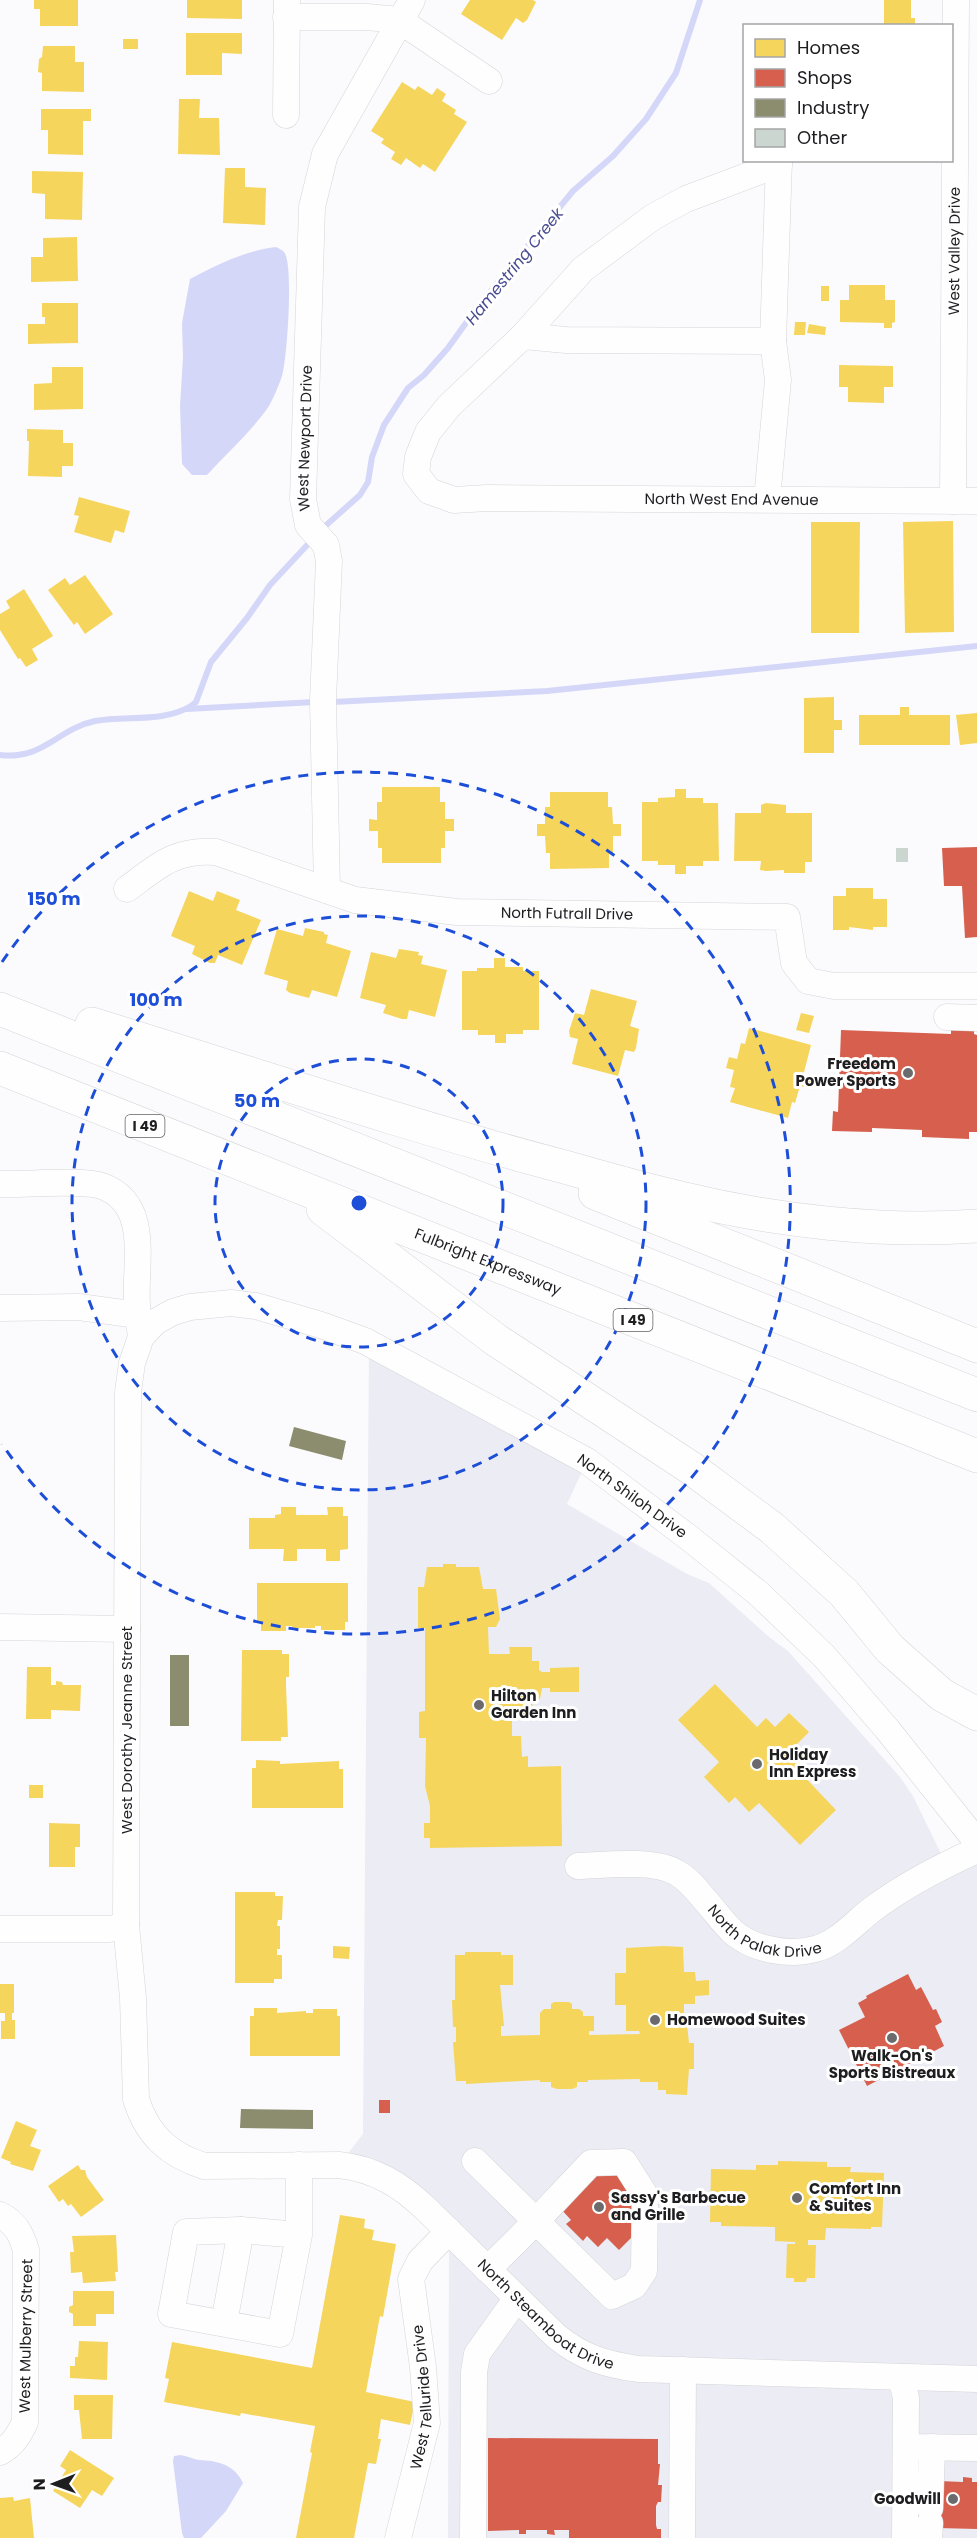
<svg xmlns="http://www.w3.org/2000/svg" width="977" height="2538" viewBox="0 0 977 2538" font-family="Poppins,sans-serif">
  <rect width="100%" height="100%" fill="#fbfbfe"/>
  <path fill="#ebecf4" d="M369 1344 587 1461 567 1504 687 1574 709 1583 769 1637 788 1651 900 1777 913 1796 946 1864 977 1850V2538H448L449 2231 339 2165 363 2134Z"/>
  <path fill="#d4d7f8" d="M276 247C278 248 284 251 284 252 294 263 287 360 282 376 279 385 274 397 269 406 252 431 227 453 207 475H192L182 464 180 406 183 357 182 323 190 279C219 264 244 251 276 247Z
    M180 2455C187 2456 193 2459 199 2460 218 2461 234 2464 243 2483L226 2511 201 2538H184L182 2533 173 2461 174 2456Z"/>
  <path fill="#f6d55c" d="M34 0H78V26H40V9H34Z
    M187 0H242V19L187 18Z
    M470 0H533L536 2 527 20 523 23 516 18 502 40 461 14Z
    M884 0H911V18H915V26H884Z
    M186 33H242V54L222 53V75H186Z
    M123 39H138V49H123Z
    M43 46H75V62H84V92L42 91V73L38 72 39 59 42 57Z
    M402 82 415 90 418 86 432 95 437 88 446 94 442 101 456 110 454 114 467 122 435 172 423 164 420 168 406 158 401 165 391 159 395 152 381 143 384 139 371 131Z
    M179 99H200L199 118H219L220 155 178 154Z
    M41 109H91V121H83V155L48 154V130H41Z
    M225 168H245V187L266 188 265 225 223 223Z
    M32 171 83 172 82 220 45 219V194L32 193Z
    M77 237 78 281 31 282V257H43V238Z
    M849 285H885V300H895V322L892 323V328H884V323L840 322V300H849Z
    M821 286H829V301H821Z
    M42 303H78V343L28 344V324H45V317H42Z
    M795 322H806L805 335H794Z
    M809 324 826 327 825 335 807 333Z
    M839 365 893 366V387H884V403L848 402V387H839Z
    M52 367H83V409L34 410V384L52 383Z
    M27 429 63 430V443H73V466H62V477L28 476 29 441H27Z
    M79 497 130 511 124 533 115 530 111 543 74 532 79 516 74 515Z
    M953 521 954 632 905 633 903 522Z
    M811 522H860L859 633H811Z
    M85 575 113 614 85 634 77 622 74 625 48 590 65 578 70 585Z
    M24 589 53 636 32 649 38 660 26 667 20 658 18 659 0 630V614L10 608 6 601Z
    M834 697V720H842V730H834V753H804V698Z
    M900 707H909V715H950V745H859V715H900Z
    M977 713V743L960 745 956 715Z
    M382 787H440V802H445V819H454V831H445V848H441V863H382V848H378V831H369V819L377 820V802H382Z
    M675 789H686V798H703V803H718L719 861H703V866H686V874H675V865H658V861H642V802H658V798L675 797Z
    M550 792H608V807H612L613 824H621V836H613V853H609V868L550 869V853H546L545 836H537V824H545V807H550Z
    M766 803 786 805V813H812V862H805V873H784V870L766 871 760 870 761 861H734L735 813H761V805Z
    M846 888H873V899H887V927H873V930L849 927V930H833V896H846Z
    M189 891 213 901 217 891 240 900 236 910 261 920 242 965 218 955 215 963H210L192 954 195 946 171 936Z
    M305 928 324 932V934L328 935 326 943 351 951 337 997 312 990 309 998 290 993 286 990 288 981 264 974 277 929 303 936Z
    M399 949 419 952 418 955 423 956 421 964 447 970 435 1017 409 1010 407 1019H402L383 1013 386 1005 360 998 371 952 396 958Z
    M494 958H505V967H523V971H539V1030H523V1034H506V1043H495V1035H478V1030H462V971H477V968H494Z
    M591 989 637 1001 630 1026 639 1029 636 1048 634 1052 625 1050 618 1076 572 1064 578 1039 570 1037 569 1031 575 1013 584 1015Z
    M801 1013 814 1016 809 1033 796 1030Z
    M749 1028 811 1045 803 1076 812 1078 809 1088 800 1086 795 1103 792 1102 788 1118 730 1102 735 1088 730 1087 734 1070 726 1068 729 1057 737 1059 741 1043 745 1044Z
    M281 1507H296V1515H328L327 1507H343V1516H348V1549L340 1550V1561H326V1549H297V1561H283L284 1549H249V1518H275V1515L281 1514Z
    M443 1564H456V1567H479L483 1589H496L500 1619 496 1627H488L489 1654H510L509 1647H532V1661H539V1670L542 1672H550V1668L579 1667V1692H550V1688H542L540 1699H532L533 1720H512V1736H521L522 1757 528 1756V1767L561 1766 562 1846 430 1848V1838H424V1823H430V1806L425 1786 426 1738H419V1712L425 1711V1628H418V1587H424L427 1567H443Z
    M257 1583H348V1622H345V1630H321V1626H315V1628H292V1626H286V1631H261V1623H257Z
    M242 1650H282V1654H289V1677H286V1685L288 1737H281V1741H241Z
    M27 1667H51V1685H56V1681L62 1682 63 1685H81L80 1711 51 1710V1719H26Z
    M715 1684 757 1727 766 1718 775 1727 789 1713 809 1732 794 1747 804 1757 795 1767 836 1810 800 1845 759 1803 749 1812 735 1797 729 1803 704 1777 719 1762 678 1720Z
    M256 1760 280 1761V1764L339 1761V1769H343V1808H252V1768H256Z
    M29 1785H43V1798H29Z
    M49 1823 80 1824V1847H75V1867H49Z
    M235 1892H275V1896H283L282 1920H278L277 1926H280V1949H277V1955H282V1979H274V1983H235Z
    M333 1946 350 1947 349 1959 333 1958Z
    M663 1946 683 1947 684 1972H695L696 1981 709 1980V1995L695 1996V2004H684V2024H687L689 2043H694V2069H689L687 2095 666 2094V2090H658V2082H640V2079L588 2080V2082H577V2087L572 2089H557L551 2087V2082H540V2080L466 2084V2081H456L453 2042H456V2027H453L452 2000H455V1955H465V1952H501V1955H513V1985H500L504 2026H501V2036L540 2035V2013L544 2009H551V2004L554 2002H569L572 2004V2009H579L583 2012V2016H594V2031H589V2035L640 2034 639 2031H626V2005H615V1973H626V1948Z
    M0 1984H14V2013H12V2020H15V2039H1V2021H5V2013H0Z
    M254 2008H277V2013L306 2011V2013H313V2009H337V2016H340V2056H250V2016H254Z
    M16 2121 37 2130 30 2146 41 2150 33 2171 10 2164 11 2162 1 2158Z
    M778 2161 827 2162V2167H851L850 2172 884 2173 882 2227H871V2229L826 2228 825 2240H808V2245H816L815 2278H807L806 2282H794V2278H786L787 2244H795V2242L775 2241V2227L721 2226V2222H710L711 2169 756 2170V2165H778Z
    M78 2165 81 2170H85L87 2177 104 2200 81 2217 71 2204 68 2206 63 2199 59 2202 48 2186Z
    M340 2215 365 2219 364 2228 374 2230 372 2240 396 2244 383 2317 380 2316 366 2392 415 2402 410 2425 381 2419 378 2439H381L376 2464 368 2463 354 2538H296L312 2453 310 2452 315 2426 241 2413 240 2416 164 2402 169 2379 165 2378 172 2342 312 2368Z
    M116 2235 118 2272H115L116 2281 83 2283 82 2272 71 2273 70 2252H74L72 2236Z
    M73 2291H114V2314H96V2326H73V2314L69 2312V2307L73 2305Z
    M79 2341 108 2342 107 2380 70 2378V2366H75V2357H78Z
    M74 2395H113L112 2439H82L79 2410H74Z
    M70 2450 114 2478 102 2496 92 2490 80 2508 53 2491 66 2470 60 2466Z
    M13 2497 14 2501 30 2498 34 2538H0V2498Z"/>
  <path fill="#d6604d" d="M977 847V937L965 938 962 886H944L942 848Z
    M951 1026H974V1034L977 1035V1132H969V1139L922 1137V1130L872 1128V1132L832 1131 833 1111 838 1112 841 1030 951 1034Z
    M908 1974 916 1990 921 1987 933 2010 936 2009 942 2022 935 2026 944 2046 867 2086 839 2030 865 2017 858 2003 867 1998 866 1996Z
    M379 2100H390V2113H379Z
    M612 2167 631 2187 625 2193 639 2206 638 2231 619 2250 607 2238 598 2247 587 2236 583 2241 566 2224 571 2220 560 2208 600 2168Z
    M488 2438 658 2439V2464H660L658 2485H662L661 2502H658L656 2506V2525L657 2529H661V2538H569V2530H554L555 2535 547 2534V2530H526V2534H519V2530L488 2531Z
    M963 2477 972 2478V2482H977V2529L938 2528 939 2481 963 2482Z"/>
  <path fill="#8c8c6e" d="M294 1427 346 1441 342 1460 289 1446Z
    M170 1655H189V1726H170Z
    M241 2109 313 2110V2129L240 2128Z"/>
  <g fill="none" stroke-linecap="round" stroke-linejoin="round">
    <path stroke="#d4d7f8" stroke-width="6" d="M323 528 360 495 368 482 372 457 384 425 408 388 424 375 448 348 476 309 573 191 613 156 646 119 676 73 700 0
      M333 702 547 691 977 646
      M187 709 315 702
      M0 755C44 760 57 729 95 721 126 715 163 723 191 706L196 702 211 662 247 618 270 585 310 542"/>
  </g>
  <path fill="#ccd6d0" d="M896 848H908V862H896Z"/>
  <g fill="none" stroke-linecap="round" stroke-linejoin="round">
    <defs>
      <g id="minor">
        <path d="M286 17H367L399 20 489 81"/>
        <path d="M286 115 287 0"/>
        <path id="s1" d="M779 164 686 199 653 217 583 269 523 336 449 406 428 432 418 457 416 474 429 491 454 500 487 498 977 501"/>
        <path d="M523 336 566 340 773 341"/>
        <path d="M767 499 778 380 773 341 779 160"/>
        <path id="s2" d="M953 501 956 0"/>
        <path id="s3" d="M127 889C158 866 175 849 216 852L355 900 457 912 787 917 794 963 808 981 834 986H977"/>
        <path id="s4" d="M327 890 323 700 329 561 326 545 308 525 303 499 312 207 325 154 412 0"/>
        <path d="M947 1017 977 1018"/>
        <path d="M0 1184C25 1185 81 1179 102 1186 152 1204 134 1265 137 1305 137 1316 140 1326 141 1337"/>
        <path d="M0 1308 79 1307 138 1315"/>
        <path d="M0 1627 127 1629"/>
        <path id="s5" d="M977 1842 887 1729 824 1656 758 1593 688 1537 587 1461 365 1341 321 1325 256 1306 231 1303 190 1307 173 1312 155 1322 141 1337 132 1363 128 1392 126 1925 133 1998 136 2099C147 2135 169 2155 204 2166L339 2165C375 2169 401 2185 426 2209L557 2337C584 2358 604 2364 638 2369L977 2379"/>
        <path id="s6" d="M578 1866C605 1865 654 1859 677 1873 689 1879 697 1891 706 1901 715 1911 723 1923 733 1932 753 1950 790 1956 815 1949 839 1943 855 1922 874 1908 905 1885 942 1866 977 1850"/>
        <path d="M0 1929H110L126 1925"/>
        <path d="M475 2161 612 2296 634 2286 644 2271 645 2195 624 2162 591 2163C557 2198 524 2236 487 2269"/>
        <path d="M0 2215C16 2223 21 2234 26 2250L25 2422C19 2435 13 2445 0 2452"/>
        <path d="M299 2235 241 2230 186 2232 171 2314 280 2334 299 2235V2165"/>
        <path d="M224 2323 241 2230"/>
        <path d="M901 2377 906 2398 905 2538"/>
        <path d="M906 2447 977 2448"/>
        <path d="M930 2508 932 2447"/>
        <path id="s7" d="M398 2538 427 2423 423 2367 411 2279 420 2261 449 2231"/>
        <path d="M473 2538 474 2372 477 2354 517 2298"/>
        <path d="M682 2538 683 2370"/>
        <path d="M929 2538 930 2523"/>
      </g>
      <g id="highway">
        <path d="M0 1009 977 1395"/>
        <path d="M92 1024C248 1072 403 1124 561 1166 601 1177 641 1189 681 1198 775 1221 881 1233 977 1226"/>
        <path id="s8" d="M0 1068 977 1456"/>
        <path d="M595 1193 977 1346"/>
        <path d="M323 1209 496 1340 691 1468 772 1528 844 1593 890 1649 942 1695 977 1714"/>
      </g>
    </defs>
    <use href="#minor" stroke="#d5d5d8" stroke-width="27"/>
    <use href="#highway" stroke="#d5d5d8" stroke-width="34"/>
    <use href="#minor" stroke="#fefeff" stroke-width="26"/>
    <use href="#highway" stroke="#fefeff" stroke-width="33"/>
  </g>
  <g fill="none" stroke="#1d4ed8" stroke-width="3" stroke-dasharray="10 8">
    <circle cx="359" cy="1203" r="144"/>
    <circle cx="359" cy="1203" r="287"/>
    <path d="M2 962A431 431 0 1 1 2 1444"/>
  </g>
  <g fill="#6b6b6e" stroke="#fff" stroke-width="2">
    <circle cx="908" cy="1073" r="6"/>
    <circle cx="479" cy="1705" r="6"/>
    <circle cx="757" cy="1764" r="6"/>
    <circle cx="655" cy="2020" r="6"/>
    <circle cx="892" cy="2038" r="6"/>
    <circle cx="797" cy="2198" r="6"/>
    <circle cx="599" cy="2207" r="6"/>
    <circle cx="953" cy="2499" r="6"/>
  </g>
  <g text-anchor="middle" stroke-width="6" stroke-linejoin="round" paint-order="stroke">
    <g fill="#fff" stroke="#626264" stroke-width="1.5">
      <rect x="125.5" y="1115" width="39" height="22" rx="4.5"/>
      <rect x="613.5" y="1309" width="39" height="22" rx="4.5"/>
    </g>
    <g font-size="14" font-weight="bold" fill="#1e1e21">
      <text x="145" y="1131">I 49</text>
      <text x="633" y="1325">I 49</text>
    </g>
    <g font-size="15" fill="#1e1e21" stroke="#fff">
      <text dy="5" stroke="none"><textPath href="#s2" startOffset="250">West Valley Drive</textPath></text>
      <text dy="5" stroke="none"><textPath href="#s4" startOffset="460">West Newport Drive</textPath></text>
      <text dy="5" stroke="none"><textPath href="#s1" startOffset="819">North West End Avenue</textPath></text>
      <text dy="5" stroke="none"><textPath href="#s3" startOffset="459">North Futrall Drive</textPath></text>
      <text dy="5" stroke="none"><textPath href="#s8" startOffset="525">Fulbright Expressway</textPath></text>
      <text transform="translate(632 1496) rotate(36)" y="5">North Shiloh Drive</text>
      <text transform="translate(127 1730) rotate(-90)" y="5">West Dorothy Jeanne Street</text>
      <text dy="5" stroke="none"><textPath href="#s6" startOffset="212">North Palak Drive</textPath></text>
      <text dy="5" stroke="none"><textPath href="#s5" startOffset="2300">North Steamboat Drive</textPath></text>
      <text transform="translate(26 2336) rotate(-89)" y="5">West Mulberry Street</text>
      <text dy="5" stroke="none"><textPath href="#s7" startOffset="144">West Telluride Drive</textPath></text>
    </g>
    <g font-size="15" font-weight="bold" fill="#1e1e21" stroke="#fff" text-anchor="start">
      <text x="896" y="1069" text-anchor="end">Freedom<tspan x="896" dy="17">Power Sports</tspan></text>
      <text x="491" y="1701">Hilton<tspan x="491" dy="17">Garden Inn</tspan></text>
      <text x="769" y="1760">Holiday<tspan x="769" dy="17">Inn Express</tspan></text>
      <text x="667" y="2025">Homewood Suites</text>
      <text x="892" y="2061" text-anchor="middle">Walk-On's<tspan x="892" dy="17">Sports Bistreaux</tspan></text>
      <text x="809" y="2194">Comfort Inn<tspan x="809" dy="17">&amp; Suites</tspan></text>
      <text x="611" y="2203">Sassy's Barbecue<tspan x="611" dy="17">and Grille</tspan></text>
      <text x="941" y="2504" text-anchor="end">Goodwill</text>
    </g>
    <g font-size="16" font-style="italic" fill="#4a4c91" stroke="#fff">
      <text transform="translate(514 266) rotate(-51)" y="6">Hamestring Creek</text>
    </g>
  </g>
  <circle cx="359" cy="1203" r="9" fill="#1d4ed8" stroke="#fff" stroke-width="3"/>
  <g font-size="18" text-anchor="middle" font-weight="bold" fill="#1d4ed8" stroke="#fff" stroke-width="6" stroke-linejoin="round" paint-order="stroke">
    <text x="54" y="905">150 m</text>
    <text x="156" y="1006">100 m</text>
    <text x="257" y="1107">50 m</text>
  </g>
  <rect x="743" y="24" width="210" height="138" fill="#ffffff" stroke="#a5a5a6" stroke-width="1.5"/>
  <rect x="755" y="39" width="30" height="18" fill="#f6d55c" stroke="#a5a5a6" stroke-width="1.5"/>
  <text x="797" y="54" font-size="18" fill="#1e1e21">Homes</text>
  <rect x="755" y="69" width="30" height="18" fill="#d6604d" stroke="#a5a5a6" stroke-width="1.5"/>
  <text x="797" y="84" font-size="18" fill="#1e1e21">Shops</text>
  <rect x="755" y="99" width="30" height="18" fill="#8c8c6e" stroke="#a5a5a6" stroke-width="1.5"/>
  <text x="797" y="114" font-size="18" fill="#1e1e21">Industry</text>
  <rect x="755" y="129" width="30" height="18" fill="#ccd6d0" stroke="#a5a5a6" stroke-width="1.5"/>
  <text x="797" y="144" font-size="18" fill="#1e1e21">Other</text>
  <g transform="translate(54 2484) rotate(269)" stroke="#ffffff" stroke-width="4.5" paint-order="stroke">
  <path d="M0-4.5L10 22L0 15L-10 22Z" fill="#1e1e21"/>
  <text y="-9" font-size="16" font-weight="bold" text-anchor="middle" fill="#1e1e21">N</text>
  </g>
</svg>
